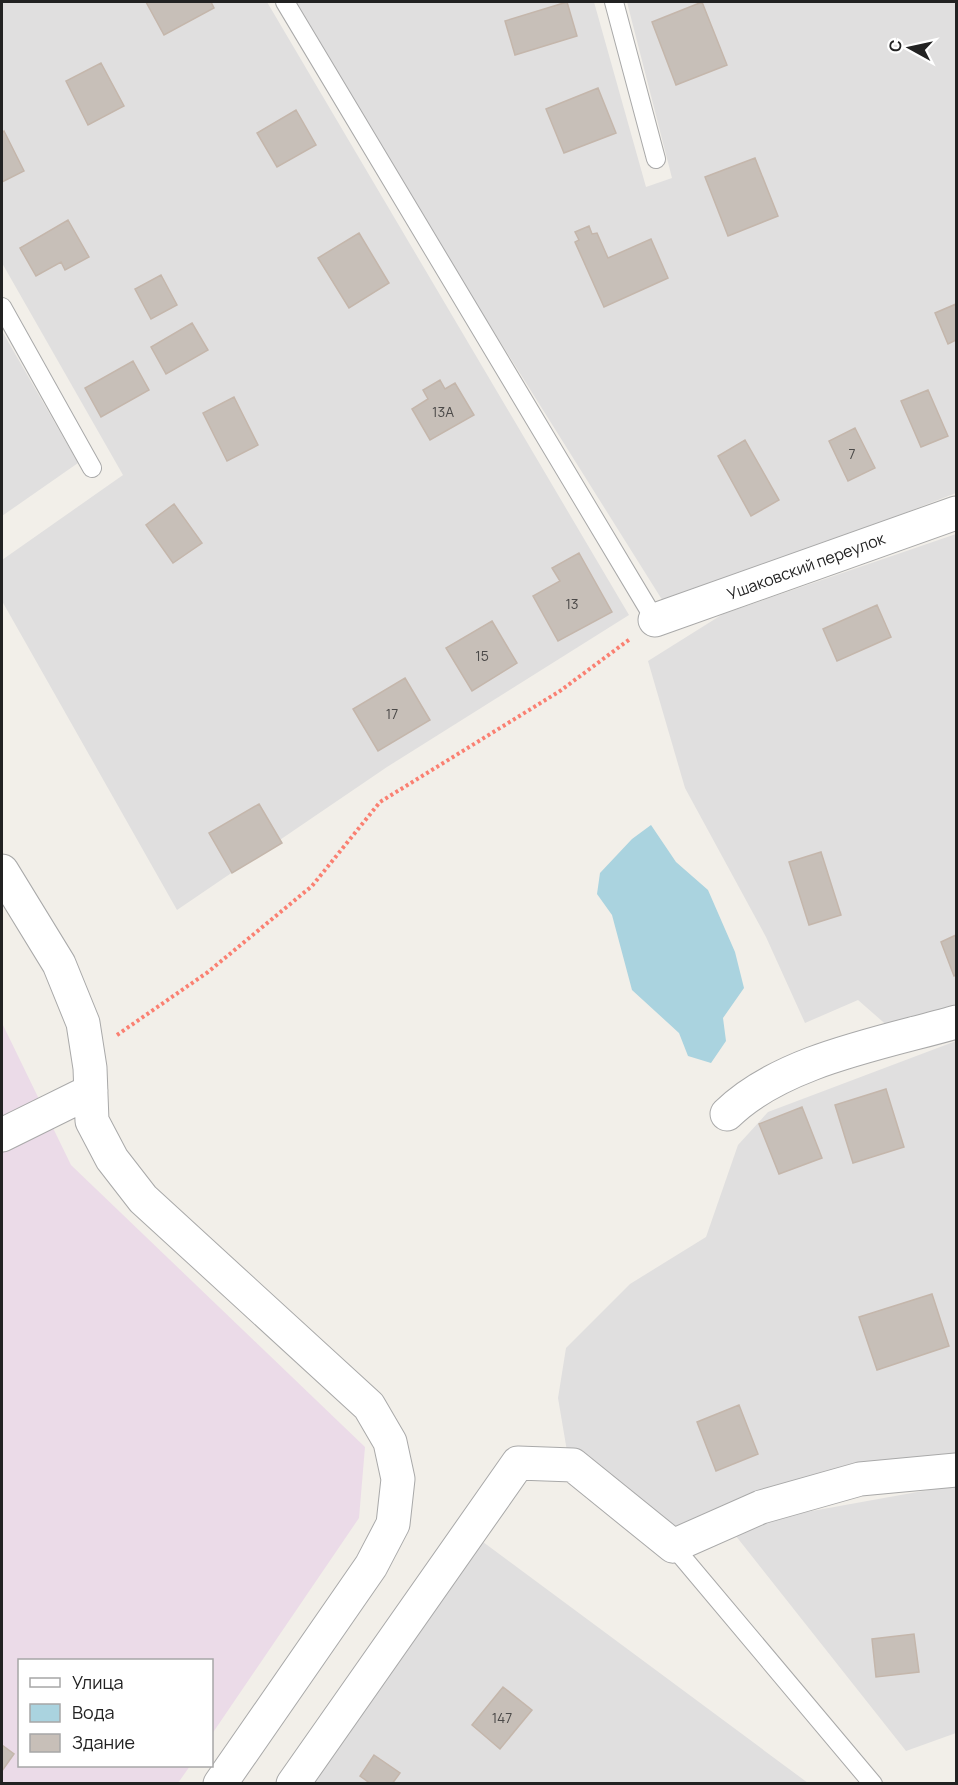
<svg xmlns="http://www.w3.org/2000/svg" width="958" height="1785" viewBox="0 0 958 1785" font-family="Manrope,sans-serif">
  <rect width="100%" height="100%" fill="#f2efe9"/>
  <path fill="#e0dfdf" d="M2 2H267L629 615 387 767 177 910 2 601V560L123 475 2 263Z
    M287 2H594L646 187 672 178 627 2H956V493L666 606Z
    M2 331 78 463 2 516Z
    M956 534V1004L890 1028 858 1000 805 1023 766 937 685 788 648 661 723 614Z
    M956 1041V1462L716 1509 656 1536 569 1463 558 1398 566 1348 630 1284 706 1237 738 1145 768 1112Z
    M956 1485V1733L906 1751 728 1526Z
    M479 1539 808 1783 303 1784Z"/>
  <path fill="#ebdbe8" d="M2 1023 71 1165 365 1447 359 1518 212 1734V1660H20V1766H190L178 1783H2Z"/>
  <path fill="#aad3df" d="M651 825 676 862 708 890 735 952 744 988 723 1018 726 1041 711 1063 688 1056 679 1033 632 990 612 915 597 894 600 873 632 839Z"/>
  <path fill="#c7bfb8" stroke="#c4b6ab" stroke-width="1.5" d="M146 2H211L214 8 164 35Z
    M567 2 577 36 515 55 505 21Z
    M702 2 727 65 676 85 652 22Z
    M101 63 124 106 88 125 66 81Z
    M598 88 616 133 564 153 546 109Z
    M296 110 316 145 277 167 257 133Z
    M4 131 24 171 2 182V133Z
    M755 158 778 216 728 236 705 177Z
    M68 220 89 257 65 270 61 262 36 276 20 248Z
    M589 226 592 234 597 233 608 258 651 239 668 278 604 307 575 242 579 240 575 232Z
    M359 233 389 283 349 308 318 258Z
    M161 275 177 305 151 319 135 289Z
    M956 304V340L948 344 935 313Z
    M192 323 208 350 166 374 151 347Z
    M133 361 149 390 101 417 85 388Z
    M440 380 445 389 455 383 474 415 430 440 412 409 428 399 423 390Z
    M928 390 948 436 921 447 901 401Z
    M234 397 258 445 227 461 203 413Z
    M855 428 875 468 848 481 829 441Z
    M745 440 779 500 751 516 718 456Z
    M174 504 202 543 173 563 146 525Z
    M579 553 612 612 558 641 533 596 560 581 552 568Z
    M877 605 891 637 837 661 823 629Z
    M492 621 517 663 472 691 446 648Z
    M405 678 430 720 378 751 353 709Z
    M259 804 282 843 232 873 209 833Z
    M821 852 841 915 809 925 789 862Z
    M956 935V975L954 976 941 942Z
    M886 1089 904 1147 853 1163 835 1105Z
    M802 1107 822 1158 779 1174 759 1124Z
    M932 1294 949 1346 877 1370 859 1317Z
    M739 1405 758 1454 716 1471 697 1422Z
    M914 1634 919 1672 876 1677 872 1639Z
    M503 1687 532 1710 500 1749 472 1725Z
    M2 1745 14 1754 2 1771Z
    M374 1755 400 1773 392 1784H371L360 1776Z"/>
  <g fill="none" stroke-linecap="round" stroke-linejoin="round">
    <defs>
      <path id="service" d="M285 2 655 620
        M614 2 656 159
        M2 307 92 468
        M673 1546 873 1784"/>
      <path id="minor" d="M655 620 956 513
        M2 871 59 964 83 1023 90 1068 92 1121 112 1159 143 1199 369 1406 390 1442 398 1479 393 1524 371 1566 220 1784
        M727 1114C782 1060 883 1043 956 1022
        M2 1135 91 1091
        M293 1784 518 1463 573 1465 673 1546 761 1507 860 1479 956 1470"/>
    </defs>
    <use href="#service" stroke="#a9a9a9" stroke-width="20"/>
    <use href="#minor" stroke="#a9a9a9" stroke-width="35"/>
    <path stroke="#fa8072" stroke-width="4" stroke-dasharray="3 3" stroke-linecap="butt" d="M117 1035 208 972 312 886 380 802 560 691 630 639"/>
    <use href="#service" stroke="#fff" stroke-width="18"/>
    <use href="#minor" stroke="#fff" stroke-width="33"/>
  </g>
  <g text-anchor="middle" stroke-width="4.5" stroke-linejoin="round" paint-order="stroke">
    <g font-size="14" fill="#4b4948">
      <text x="443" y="417">13А</text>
      <text x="852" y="459">7</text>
      <text x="572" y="609">13</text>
      <text x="482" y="661">15</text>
      <text x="392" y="719">17</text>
      <text x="502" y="1723">147</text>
    </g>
    <g font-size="16" fill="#222" stroke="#fff">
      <text transform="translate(806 566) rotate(-20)" y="6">Ушаковский переулок</text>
    </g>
  </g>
  <rect width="958" height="1785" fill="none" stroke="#222222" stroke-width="6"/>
  <rect x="18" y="1659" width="195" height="108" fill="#ffffff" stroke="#a7a7a7" stroke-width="1.5"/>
  <rect x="30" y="1678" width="30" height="9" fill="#ffffff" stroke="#a7a7a7" stroke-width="1.5"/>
  <text x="72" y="1689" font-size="18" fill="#222222">Улица</text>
  <rect x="30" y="1704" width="30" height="18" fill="#aad3df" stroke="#a7a7a7" stroke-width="1.5"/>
  <text x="72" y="1719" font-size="18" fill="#222222">Вода</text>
  <rect x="30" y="1734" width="30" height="18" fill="#c7bfb8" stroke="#a7a7a7" stroke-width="1.5"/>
  <text x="72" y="1749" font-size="18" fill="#222222">Здание</text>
  <g transform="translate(910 48) rotate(278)" stroke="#ffffff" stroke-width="4.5" paint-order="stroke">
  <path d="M0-4.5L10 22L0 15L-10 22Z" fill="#222222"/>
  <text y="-9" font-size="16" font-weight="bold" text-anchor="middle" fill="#222222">С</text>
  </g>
</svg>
